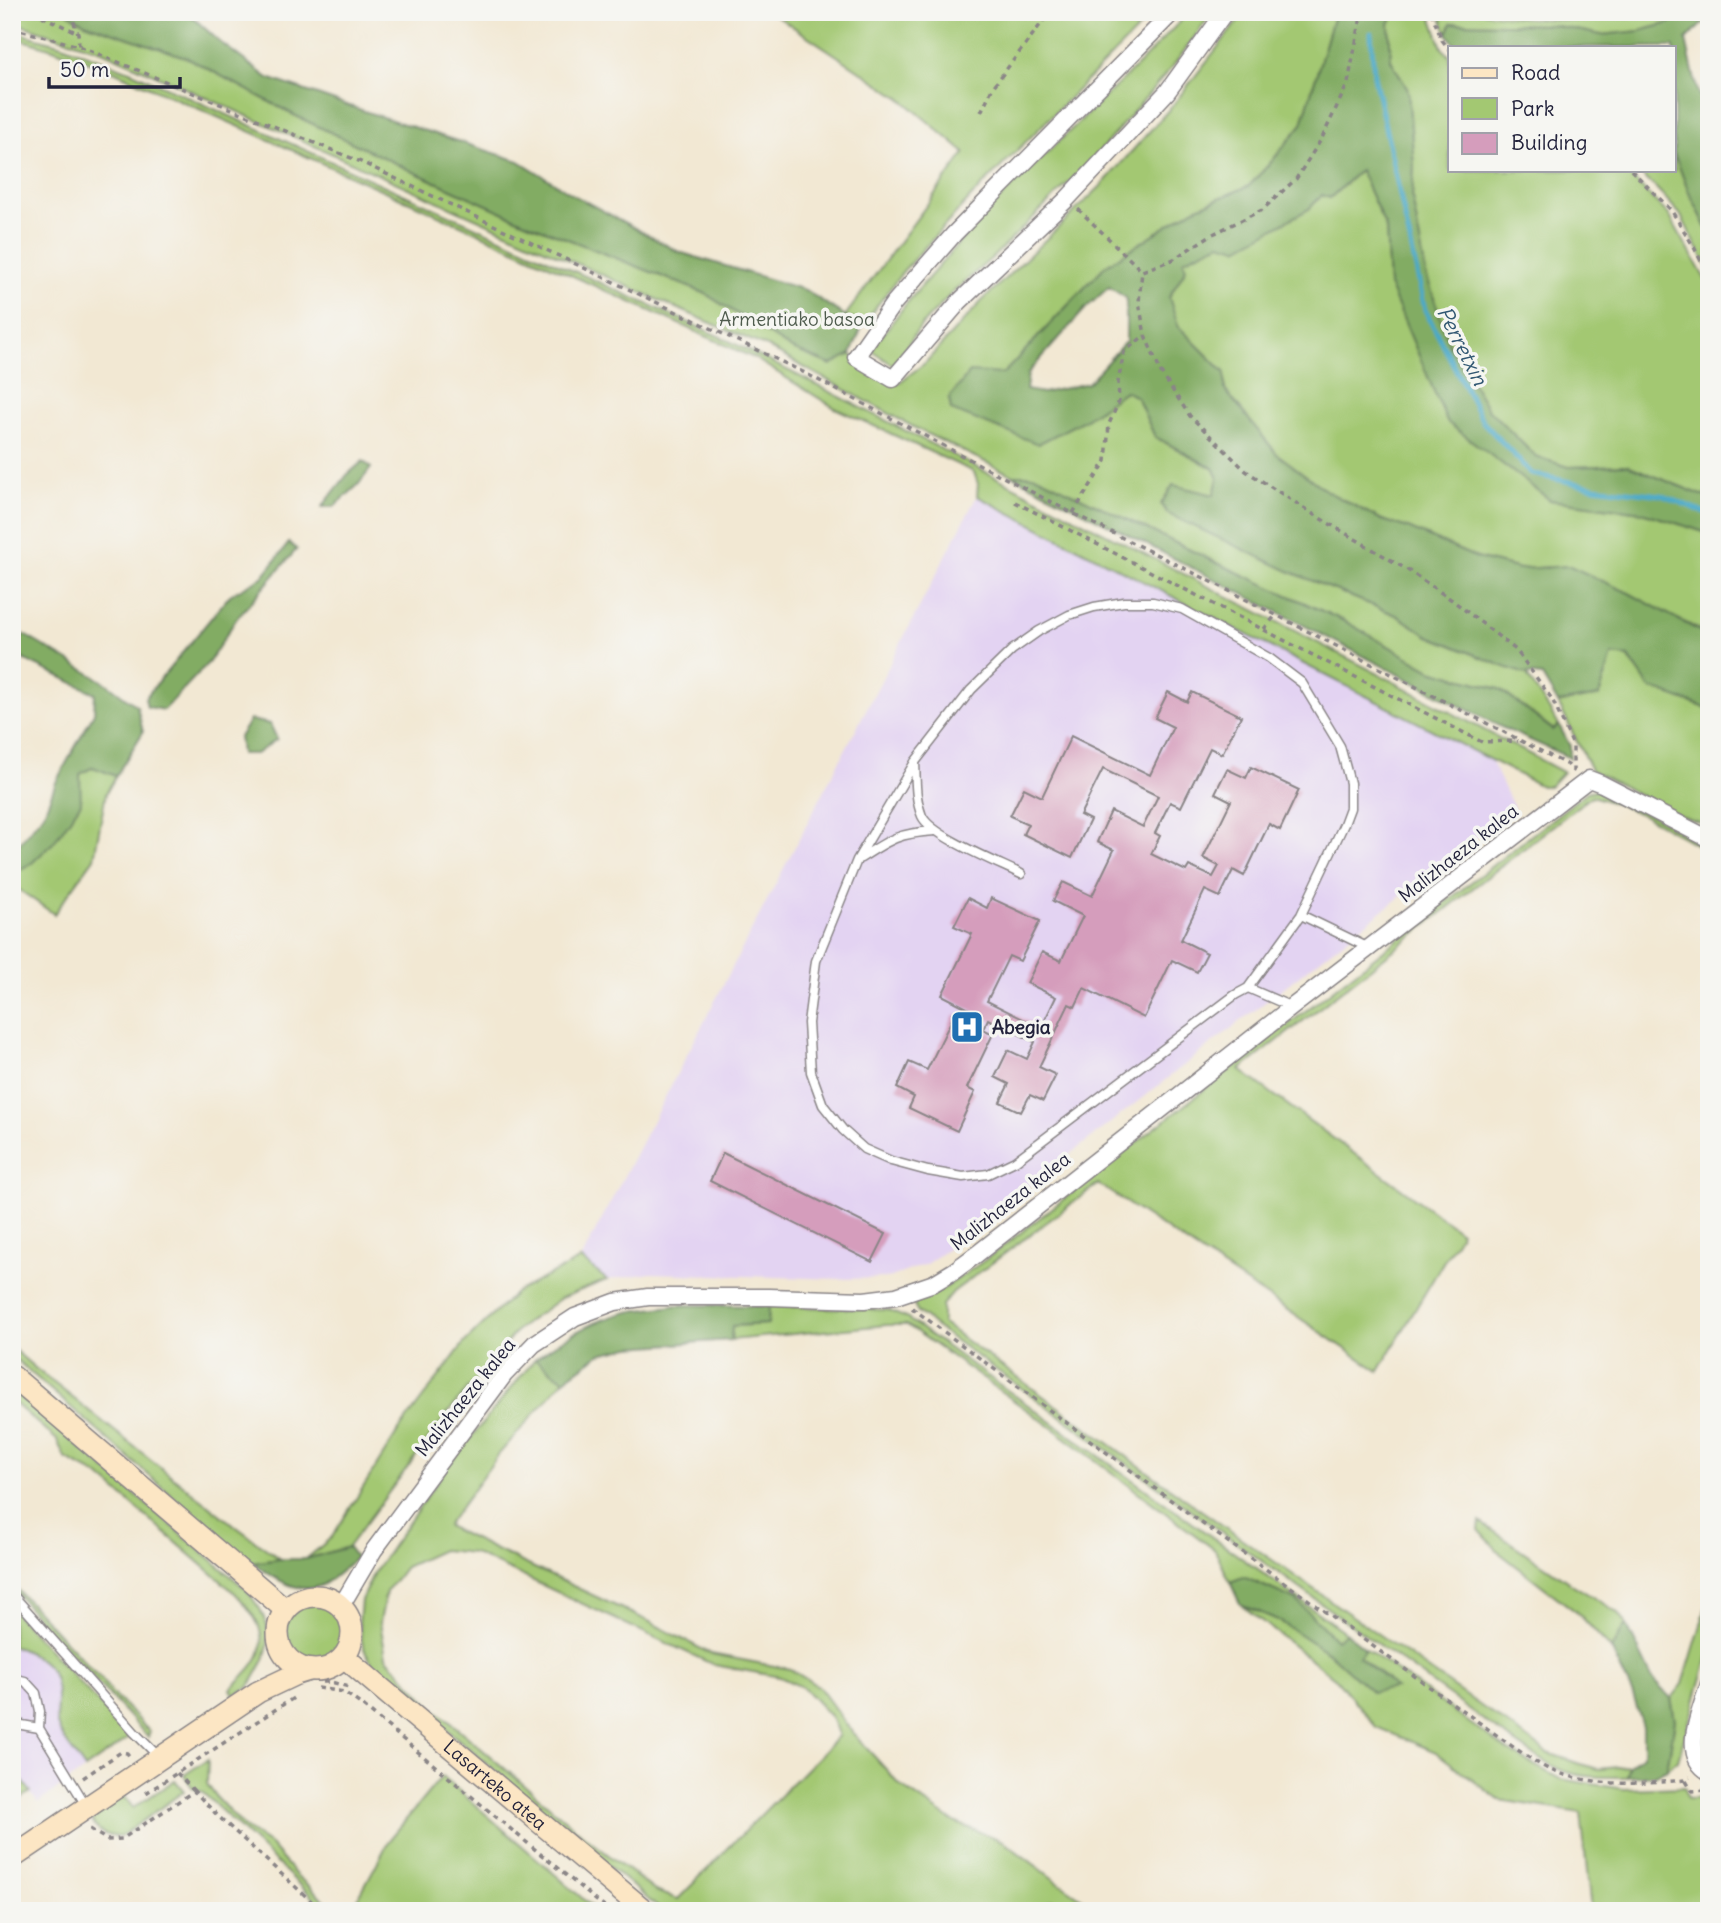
<svg xmlns="http://www.w3.org/2000/svg" width="1721" height="1923" viewBox="0 0 1721 1923" font-family="Delius,sans-serif">
  <rect width="100%" height="100%" fill="#f6f6f2"/>
  <filter id="ink" filterUnits="userSpaceOnUse"><feTurbulence type="fractalNoise" baseFrequency=".0143" numOctaves="2"/><feDisplacementMap in="SourceGraphic" scale="14" xChannelSelector="R" yChannelSelector="G"/><feConvolveMatrix kernelMatrix="1 2 1 2 8 2 1 2 1" color-interpolation-filters="sRGB"/></filter>
  <filter id="wash" filterUnits="userSpaceOnUse"><feTurbulence type="fractalNoise" baseFrequency=".00686" numOctaves="4" result="noise"/><feDisplacementMap in="SourceGraphic" scale="28" xChannelSelector="R" yChannelSelector="G"/><feGaussianBlur stdDeviation="1.57" result="paint"/><feColorMatrix in="noise" values="0 0 0 0 0 0 0 0 0 0 0 0 0 0 0 0 0 1.4 0 .05"/><feComposite in="paint" operator="in"/></filter>
  <g filter="url(#wash)">
    <rect width="100%" height="100%" fill="#f2e8d3"/>
    <path fill="#e3d3f2" d="M977 496 1491 760 1514 808 951 1247 926 1264 889 1278 841 1279 651 1273 607 1280 581 1259Z
      M12 1610 130 1737 38 1803 30 1792 12 1804Z"/>
    <path fill="#a3c872" stroke="#627556" stroke-width="2" fill-rule="evenodd" d="M12 12H66L85 23 188 58 294 115 416 173 525 222 704 293 792 349 851 355 897 384 925 363 982 301 1101 186 1172 106 1245 12H1335L1302 124 1273 160 1249 186 1193 209 1105 266 1003 374 1038 444 1086 419 1125 391 1137 397 1155 437 1213 468 1218 478 1214 495 1173 486 1291 572 1396 615 1429 636 1526 674 1559 725 1554 730 1499 689 1431 670 1344 621 1215 562 1035 475H1012L919 430 767 347 674 307 102 51 12 22Z
      M771 12H1155L973 195 905 269 863 324 845 316 965 153 899 97Z
      M1189 12H1213L1173 66 1094 158 993 257 951 294 921 326 893 365 871 350 906 304 983 215 1140 63Z
      M1395 12H1430L1442 48 1450 56V170H1624L1669 215 1709 286V498L1627 465 1569 467 1536 457 1488 409 1450 346 1426 274 1412 198 1414 166 1408 90 1391 60 1389 23Z
      M1439 12H1482L1526 18 1580 21 1681 12 1670 23 1640 31 1601 35 1553 25 1452 23 1447 33Z
      M12 31 62 45 130 71 727 340 809 381 1390 680 1563 772 1550 786H1541L977 496 978 484 974 472 835 408 754 358 412 203 111 70 53 49 12 37Z
      M1674 153 1688 190 1709 232V270L1680 214 1656 188 1636 170H1674Z
      M1360 170 1386 228 1389 285 1550 500 1642 512 1704 532 1709 535V636L1696 628 1570 566 1520 569 1477 558 1408 528 1382 520 1328 492 1277 454 1224 390 1225 373 1178 326 1169 297 1186 269 1183 260 1220 243 1309 209 1322 195 1330 198Z
      M1612 655 1628 657 1651 688 1709 709V826L1678 815 1591 770 1558 703 1599 696Z
      M93 767 116 776 106 793 94 858 54 914 18 889 12 890V874L32 863 80 774Z
      M1595 790 1619 798 1709 845V852C1671 830 1633 806 1591 796L1240 1070 1461 1232 1379 1371 1098 1184 953 1292 942 1305V1323L1198 1508 1548 1753 1580 1764 1599 1769 1629 1766 1627 1777C1608 1777 1585 1778 1566 1772 1544 1764 1523 1747 1504 1735L935 1326 918 1312 914 1305 916 1301 943 1289 988 1258 1587 792Z
      M581 1259 607 1280 561 1298 517 1330 451 1409 348 1547 306 1559 332 1537 399 1430 465 1342 516 1292Z
      M769 1306 888 1310 908 1319 1346 1633 1336 1640 1296 1600 1244 1577 1230 1582 1215 1550 1054 1429 907 1325H887L731 1340 732 1326 768 1324Z
      M12 1348 35 1368 222 1516 280 1559 253 1563 238 1553 12 1356Z
      M535 1359 564 1380 499 1454 447 1526 500 1552 646 1620 711 1654 790 1669 819 1687 852 1732 901 1786 954 1822 1003 1841 1055 1880 1101 1911H1075L1052 1900 1046 1903 1039 1911H662L375 1669 363 1647 359 1623 361 1600 373 1574 450 1463ZM442 1550 473 1553 714 1665 780 1677 804 1688 831 1717 839 1736 678 1899 655 1891 583 1835 430 1705 386 1657 380 1622 386 1592 405 1567Z
      M12 1390 246 1589 260 1609 267 1625 268 1645 264 1660 249 1687 234 1695 231 1689C238 1681 248 1673 254 1664 273 1639 254 1613 236 1594L98 1475 65 1458 57 1440 12 1401Z
      M1480 1522 1570 1583 1617 1612 1626 1624 1611 1649 1580 1615 1501 1554 1479 1530Z
      M12 1584 94 1672 101 1678 111 1692 150 1732 148 1737 38 1619 12 1588Z
      M1709 1598V1653L1678 1760 1667 1769 1675 1720 1671 1699 1683 1684Z
      M1240 1604 1278 1620 1330 1654 1372 1692 1387 1680 1359 1657 1365 1648 1510 1752 1560 1779 1624 1789 1685 1787 1687 1798 1709 1797V1911H1591L1581 1813 1499 1800 1436 1752 1376 1727 1337 1680Z
      M285 1633a29 29 0 1 1 58 0a29 29 0 1 1-58 0Z
      M12 1610 130 1737 85 1769C78 1758 62 1739 58 1727 55 1719 57 1708 57 1700 58 1664 40 1658 12 1645Z
      M208 1759 207 1784 217 1798 245 1828 270 1845 296 1875 337 1911H327L202 1792 192 1787 184 1775Z
      M12 1767 31 1792 12 1804Z
      M442 1776 597 1911H351L390 1839Z
      M175 1780 184 1791 120 1837C106 1835 100 1835 92 1821L96 1813 123 1794 133 1808Z"/>
    <path fill="#82ac64" stroke="#526750" stroke-width="2" fill-rule="evenodd" d="M66 12H187L220 42 268 78 373 114 519 161 577 197 679 252 805 290 845 316 863 324 851 354 831 365 792 349 704 293 525 222 416 173 294 115 188 58 85 23Z
      M1335 12H1395L1389 24 1391 60 1408 90 1414 166 1412 198 1426 274 1450 346 1488 409 1536 457 1569 467 1627 465 1709 498V535L1704 532 1642 512 1550 500 1447 422 1389 285 1386 228 1360 170 1330 198 1322 195 1309 209 1238 248 1220 243 1183 260 1186 269 1169 297 1178 326 1225 373V390L1277 454 1328 492 1382 520 1408 528 1477 558 1520 569 1570 566 1629 593 1709 636V709L1650 688 1629 657 1612 655 1599 696 1558 703 1542 676 1525 674 1505 667 1429 636 1396 615 1291 572 1168 514 1161 504 1173 485 1214 495 1218 478 1213 468 1155 437 1137 397 1125 391 1086 419 1038 444 951 410 949 398 970 372 1003 374 1105 266 1193 209 1249 186 1273 160 1302 124ZM1109 287 1126 298V341L1088 383 1043 393 1026 390 1028 373 1086 308Z
      M1681 12H1709V22L1703 23 1686 40 1697 90 1709 119V232L1688 190 1674 153V47H1536L1454 44 1447 33 1452 23 1553 25 1601 35 1640 31 1670 23Z
      M363 461 371 468 358 485 334 507H322L347 475Z
      M1012 475H1035L1215 562 1344 621 1431 670 1499 689 1553 730 1559 725 1570 746V758L1501 727Z
      M289 543 297 549 237 618 209 662 164 710 147 707 145 698 230 595 262 577Z
      M23 634 106 683 137 706 143 732 116 776 93 767 80 774 81 803 54 842 32 863 12 874V852L44 813 57 780 94 713 95 693 12 654V644Z
      M250 720 270 724 277 739 256 754H241L239 737Z
      M678 1305 769 1306 768 1324 732 1326 731 1340 630 1347 600 1354 564 1380 535 1359C562 1338 594 1320 628 1312 645 1309 662 1308 678 1305Z
      M348 1547 356 1558C348 1565 329 1583 320 1586 296 1595 271 1576 253 1563L280 1559H306Z
      M1243 1577 1296 1600 1336 1640 1346 1633 1365 1648 1359 1657 1387 1680 1395 1688 1372 1692 1330 1654 1278 1620 1240 1604 1230 1582Z
      M1626 1624 1653 1680 1671 1699 1675 1720 1667 1769 1654 1775 1627 1777 1629 1766 1643 1755V1727L1633 1695 1611 1649Z"/>
    <g fill="none" stroke-linecap="round" stroke-linejoin="round">
      <path stroke="#49a9c8" stroke-width="5" d="M1371 33 1374 76 1425 310 1483 422 1532 474 1594 487 1661 495 1709 514"/>
    </g>
    <g id="blocks">
      <path fill="#d59dbc" d="M1168 692 1187 702 1192 692 1241 716 1222 754 1210 748 1181 807 1170 802 1155 833 1160 836 1151 854 1186 871 1189 866 1213 877 1219 866 1203 858 1231 801 1215 793 1227 769 1246 778 1251 767 1299 790 1280 830 1269 824 1244 876 1233 870 1220 897 1205 890 1181 940 1207 953 1197 972 1172 960 1144 1018 1084 988 1075 1007 1069 1004 1039 1067 1056 1075 1043 1101 1030 1095 1021 1112 1000 1102 1009 1084 995 1077 1008 1050 1027 1059 1035 1042 988 1019 983 1029 993 1034 967 1088 975 1092 957 1131 909 1108 914 1097 897 1088 909 1062 927 1070 954 1015 970 1022 975 1012 942 995 972 934 954 926 968 898 987 908 991 898 1040 921 1020 961 1009 956 987 1001 1041 1028 1056 997 1027 983 1042 952 1061 961 1083 916 1053 901 1063 882 1092 896 1114 850 1097 842 1111 811 1143 827 1158 796 1103 769 1080 815 1090 820 1072 858 1023 834 1028 824 1010 816 1024 788 1042 797 1071 736 1150 775 1173 727 1155 718Z
        M723 1153 886 1234 872 1262 710 1181Z"/>
    </g>
  </g>
  <g filter="url(#ink)">
    <use href="#blocks" fill-opacity="0" stroke="#8a8587" stroke-width="2"/>
    <g fill="none" stroke-linecap="round" stroke-linejoin="round">
      <defs>
        <path id="lane" d="M1124 602H1153L1182 609 1269 658 1302 683 1340 746 1350 783V808L1344 824 1301 915 1248 988 1235 995 1015 1161 988 1174 963 1177 928 1171 891 1161 864 1149 843 1130 823 1105 811 1072 808 1023 816 961 857 860 915 762 971 690 1012 650 1039 631 1069 615 1094 607Z
          M915 762C916 781 915 799 922 816 931 836 999 863 1021 874
          M861 858C890 839 899 833 935 831
          M1301 915 1369 948
          M1248 988 1292 1007
          M12 1594 135 1733 158 1756
          M12 1678 25 1681 36 1693 40 1711 39 1728 87 1807
          M12 1720 22 1725 39 1728"/>
        <path id="street" d="M1173 12 954 234 893 304 856 357 893 379 959 302 1066 200 1167 92 1225 12
          M341 1606 374 1550 504 1375 534 1344 575 1317 615 1302 648 1297H769L864 1300 896 1296 934 1283 954 1271 977 1254 1292 1007 1589 779 1602 784 1709 839
          M1709 1684C1701 1710 1679 1755 1709 1772"/>
        <g id="secondary">
          <path d="M12 1376 286 1610"/>
          <circle cx="315" cy="1633" r="37"/>
          <path id="s1" d="M344 1657 645 1911"/>
          <path d="M12 1858 258 1692 296 1674 309 1670"/>
        </g>
      </defs>
      <use href="#lane" stroke="#8a8587" stroke-width="11"/>
      <use href="#street" stroke="#8a8587" stroke-width="19"/>
      <use href="#secondary" stroke="#8a8587" stroke-width="24"/>
      <path stroke="#8a8587" stroke-width="3.5" stroke-dasharray="5 5" stroke-linecap="butt" d="M33 12 78 33
        M70 12 78 33 79 46
        M1431 12 1442 40 1450 50
        M1546 12 1600 16 1635 12
        M12 28 79 46 361 162 801 371 1072 513 1210 581 1568 765 1573 771V745L1552 699 1516 650 1452 600 1406 569 1318 517 1246 471 1190 416 1161 373 1145 335 1139 302 1142 271 1172 260 1211 235 1262 210 1296 179 1322 138 1348 83 1362 12
        M981 112 993 87 1050 12
        M1631 170 1671 210 1694 247 1709 277
        M1078 209 1142 271
        M1015 502 1482 742 1518 741
        M1073 513 1106 461 1109 424 1119 401 1118 382 1124 352 1145 335
        M1264 629 1276 615
        M912 1308 1203 1524 1516 1749C1529 1757 1544 1769 1559 1773 1601 1787 1643 1784 1685 1780L1690 1777
        M323 1682H331L349 1687
        M318 1688 344 1692 363 1706 609 1911
        M177 1773 194 1791
        M83 1778 121 1752 127 1753 130 1757
        M1686 1781 1692 1791 1709 1790
        M146 1793 295 1697
        M90 1829 107 1840 122 1839 194 1791 218 1816 322 1911"/>
      <use href="#lane" stroke="#fff" stroke-width="8"/>
      <use href="#street" stroke="#fff" stroke-width="16"/>
      <use href="#secondary" stroke="#fce6c4" stroke-width="21"/>
    </g>
  </g>
  <defs>
    <symbol id="hospital-square" viewBox="-11 -11 22 22"><rect x="-9" y="-9" width="18" height="18" rx="4" fill="#1f6fb2" stroke="#f6f6f2"/><path d="M-5-5h3v3.5h4V-5h3V5h-3V1.5h-4V5h-3Z" fill="#fff"/></symbol>
  </defs>
  <g fill-rule="evenodd">
    <use href="#hospital-square" x="948" y="1008" width="38" height="38"/>
  </g>
  <g text-anchor="middle" stroke-width="7" stroke-linejoin="round" paint-order="stroke">
    <g font-size="19" fill="#4f5c4e" stroke="#f6f6f2">
      <text x="797" y="326">Armentiako basoa</text>
    </g>
    <g font-size="19" fill="#22223b" stroke="#f6f6f2">
      <text transform="translate(1458 853) rotate(-38)" y="7">Malizhaeza kalea</text>
      <text transform="translate(1010 1201) rotate(-38)" y="7">Malizhaeza kalea</text>
      <text transform="translate(465 1397) rotate(-51)" y="7">Malizhaeza kalea</text>
      <text dy="7" stroke="none"><textPath href="#s1" startOffset="198">Lasarteko atea</textPath></text>
    </g>
    <g font-size="19" font-weight="bold" fill="#22223b" stroke="#f6f6f2" text-anchor="start">
      <text x="992" y="1034">Abegia</text>
    </g>
    <g font-size="21" font-style="italic" fill="#325873" stroke="#f6f6f2">
      <text transform="translate(1462 346) rotate(63)" y="7">Perretxin</text>
    </g>
  </g>
  <rect width="1721" height="1923" fill="none" stroke="#f6f6f2" stroke-width="42"/>
  <rect x="1448" y="46" width="228" height="126" fill="#f6f6f2" stroke="#a1a1a9" stroke-width="2"/>
  <rect x="1462" y="68" width="35" height="10" fill="#fce6c4" stroke="#a1a1a9" stroke-width="2"/>
  <text x="1511" y="80" font-size="21" fill="#22223b">Road</text>
  <rect x="1462" y="98" width="35" height="21" fill="#a3c872" stroke="#a1a1a9" stroke-width="2"/>
  <text x="1511" y="116" font-size="21" fill="#22223b">Park</text>
  <rect x="1462" y="133" width="35" height="21" fill="#d59dbc" stroke="#a1a1a9" stroke-width="2"/>
  <text x="1511" y="150" font-size="21" fill="#22223b">Building</text>
  <path d="M49 77v10h131v-10" fill="none" stroke="#22223b" stroke-width="3.5"/>
  <text x="60" y="77" font-size="21" fill="#22223b" stroke="#f6f6f2" stroke-width="5" paint-order="stroke">50 m</text>
</svg>
